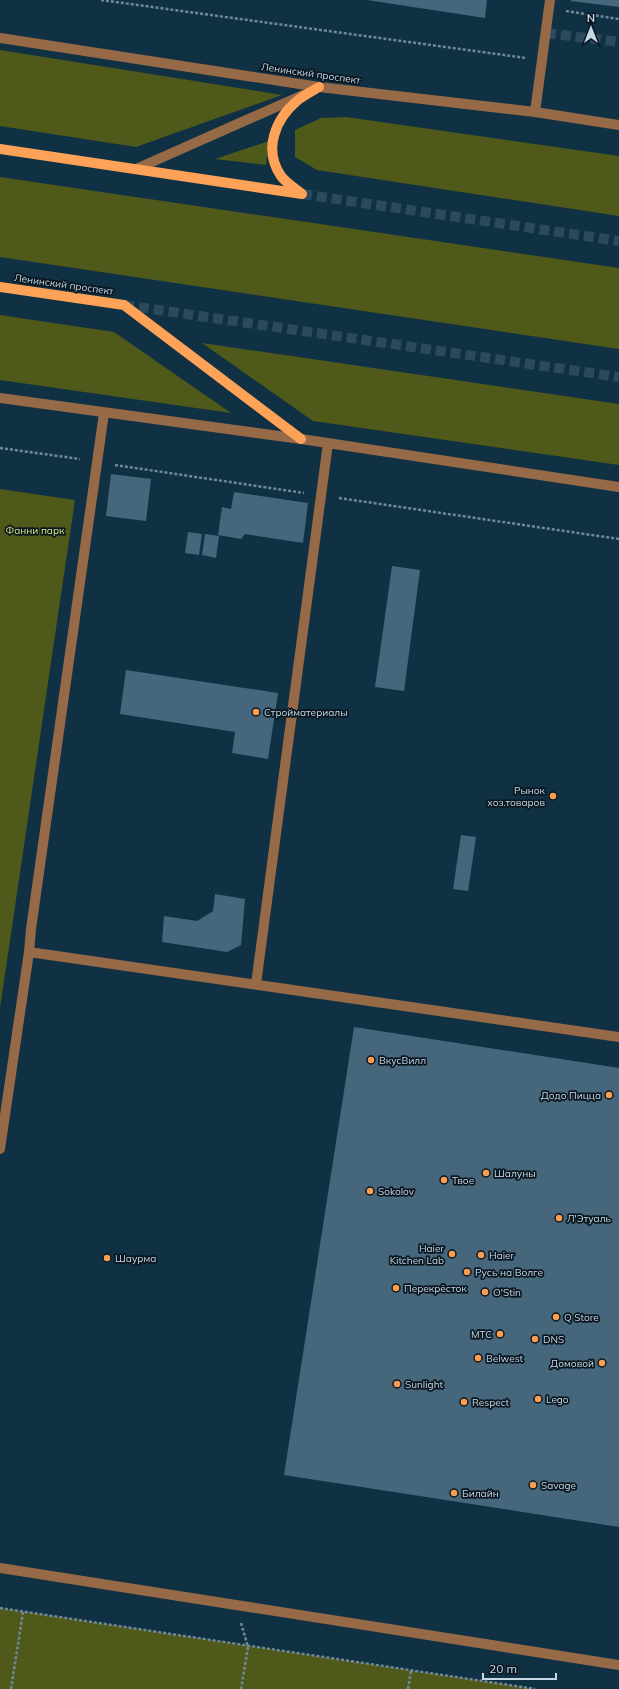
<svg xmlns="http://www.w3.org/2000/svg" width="619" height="1689" viewBox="0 0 619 1689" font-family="Mulish,sans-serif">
  <rect width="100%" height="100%" fill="#103144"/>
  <path fill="#4f591a" d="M0 50 282 95 136 147 0 126Z
    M346 117 619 156V216L317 170 295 157V130L321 118Z
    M269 141 266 165 215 159Z
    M0 177 619 268V349L0 257Z
    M0 315 114 332 231 413 0 380Z
    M202 343 619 404V465L313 421Z
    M0 489 75 500 0 1008Z
    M0 1608 535 1689H0Z"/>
  <path fill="#46667c" d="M367 0H487L485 18Z
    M571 0H619V7L571 1Z
    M111 474 151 479 146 521 106 516Z
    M234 492 308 503 303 543 245 534 241 539 218 535 222 507 231 509Z
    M188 532 202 534 199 555 185 553Z
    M205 534 219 536 216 558 202 555Z
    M392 566 420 570 404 691 375 687Z
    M126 670 278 693 268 759 232 753 235 732 120 714Z
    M461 835 476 837 468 891 453 889Z
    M215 894 245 899 241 945 227 952 162 942 164 916 197 921 213 911Z
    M354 1027 619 1068V1527L284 1475Z"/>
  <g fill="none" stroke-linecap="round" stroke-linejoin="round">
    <path stroke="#2b4a5c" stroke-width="10" stroke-dasharray="10 5" stroke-linecap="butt" d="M546 33 619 42"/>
    <path stroke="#2b4a5c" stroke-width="10" stroke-dasharray="10 5" stroke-linecap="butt" d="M302 194 619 241
      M124 305 619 377"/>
    <path stroke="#708999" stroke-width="2.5" stroke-dasharray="3 2" stroke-linecap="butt" d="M101 0 526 58
      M566 11 619 19
      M0 448 80 459
      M115 465 304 493
      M339 498 619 539
      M0 1608 535 1689
      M241 1623 248 1647 241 1689
      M11 1689 23 1612
      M408 1689 411 1671"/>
    <path stroke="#966947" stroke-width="10" d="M0 38 319 87 535 112 619 125
      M535 112 550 0
      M136 169 303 95
      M0 398 301 439 619 487
      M29 952 619 1037
      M256 984 328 443
      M0 1149 29 952 31 929 104 413
      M0 1568 619 1665"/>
    <path stroke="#fea257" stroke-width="10" d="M0 149 302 194
      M302 194C296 189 286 183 281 176 263 150 275 119 298 100 304 95 312 91 319 87
      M0 287 124 305 301 439"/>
  </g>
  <g fill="#fb9e51" stroke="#0a1720" stroke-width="1.5">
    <circle cx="256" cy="712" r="4"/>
    <circle cx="553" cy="796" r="4"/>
    <circle cx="371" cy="1060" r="4"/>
    <circle cx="609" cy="1095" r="4"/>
    <circle cx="486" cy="1173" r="4"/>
    <circle cx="444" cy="1180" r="4"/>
    <circle cx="370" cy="1191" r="4"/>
    <circle cx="559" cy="1218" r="4"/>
    <circle cx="452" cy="1254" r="4"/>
    <circle cx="481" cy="1255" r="4"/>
    <circle cx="107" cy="1258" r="4"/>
    <circle cx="467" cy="1272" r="4"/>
    <circle cx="396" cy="1288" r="4"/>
    <circle cx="485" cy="1292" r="4"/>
    <circle cx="556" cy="1317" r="4"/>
    <circle cx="500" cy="1334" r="4"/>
    <circle cx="535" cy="1339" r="4"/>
    <circle cx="478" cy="1358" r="4"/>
    <circle cx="602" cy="1363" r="4"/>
    <circle cx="397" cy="1384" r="4"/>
    <circle cx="538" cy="1399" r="4"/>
    <circle cx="464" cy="1402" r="4"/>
    <circle cx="533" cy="1485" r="4"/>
    <circle cx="454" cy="1493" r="4"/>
  </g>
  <g text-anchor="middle" stroke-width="3.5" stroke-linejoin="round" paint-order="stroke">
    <g font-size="10" fill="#c6d8e5" stroke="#0a1720">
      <text transform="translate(311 73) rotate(8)" y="4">Ленинский проспект</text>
      <text transform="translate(64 284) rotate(8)" y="4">Ленинский проспект</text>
    </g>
    <g font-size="10" fill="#d7eb7e" stroke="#0a1720">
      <text x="35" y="534">Фанни парк</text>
    </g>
    <g font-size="10" fill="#c6d8e5" stroke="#0a1720" text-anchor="start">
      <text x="264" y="716">Стройматериалы</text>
      <text x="545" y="794" text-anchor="end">Рынок<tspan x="545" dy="12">хоз.товаров</tspan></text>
      <text x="379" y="1064">ВкусВилл</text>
      <text x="601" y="1099" text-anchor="end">Додо Пицца</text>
      <text x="494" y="1177">Шалуны</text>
      <text x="452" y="1184">Твое</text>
      <text x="378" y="1195">Sokolov</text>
      <text x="567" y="1222">Л'Этуаль</text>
      <text x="444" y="1252" text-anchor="end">Haier<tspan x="444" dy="12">Kitchen Lab</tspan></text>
      <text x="489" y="1259">Haier</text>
      <text x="115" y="1262">Шаурма</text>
      <text x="475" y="1276">Русь на Волге</text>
      <text x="404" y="1292">Перекрёсток</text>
      <text x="493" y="1296">O'Stin</text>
      <text x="564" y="1321">Q Store</text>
      <text x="492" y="1338" text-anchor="end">МТС</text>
      <text x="543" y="1343">DNS</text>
      <text x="486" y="1362">Belwest</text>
      <text x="594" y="1367" text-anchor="end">Домовой</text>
      <text x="405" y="1388">Sunlight</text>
      <text x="546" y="1403">Lego</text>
      <text x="472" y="1406">Respect</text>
      <text x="541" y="1489">Savage</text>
      <text x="462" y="1497">Билайн</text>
    </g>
  </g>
  <g transform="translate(591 28)" stroke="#0a1720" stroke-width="3" paint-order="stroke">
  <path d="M0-3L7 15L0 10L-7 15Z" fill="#c6d8e5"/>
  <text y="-6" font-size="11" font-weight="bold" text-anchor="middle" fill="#c6d8e5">N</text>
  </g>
  <path d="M483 1673v6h73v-6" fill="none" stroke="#c6d8e5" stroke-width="2"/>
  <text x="489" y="1673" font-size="12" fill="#c6d8e5" stroke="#0a1720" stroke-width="3" paint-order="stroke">20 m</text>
</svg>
